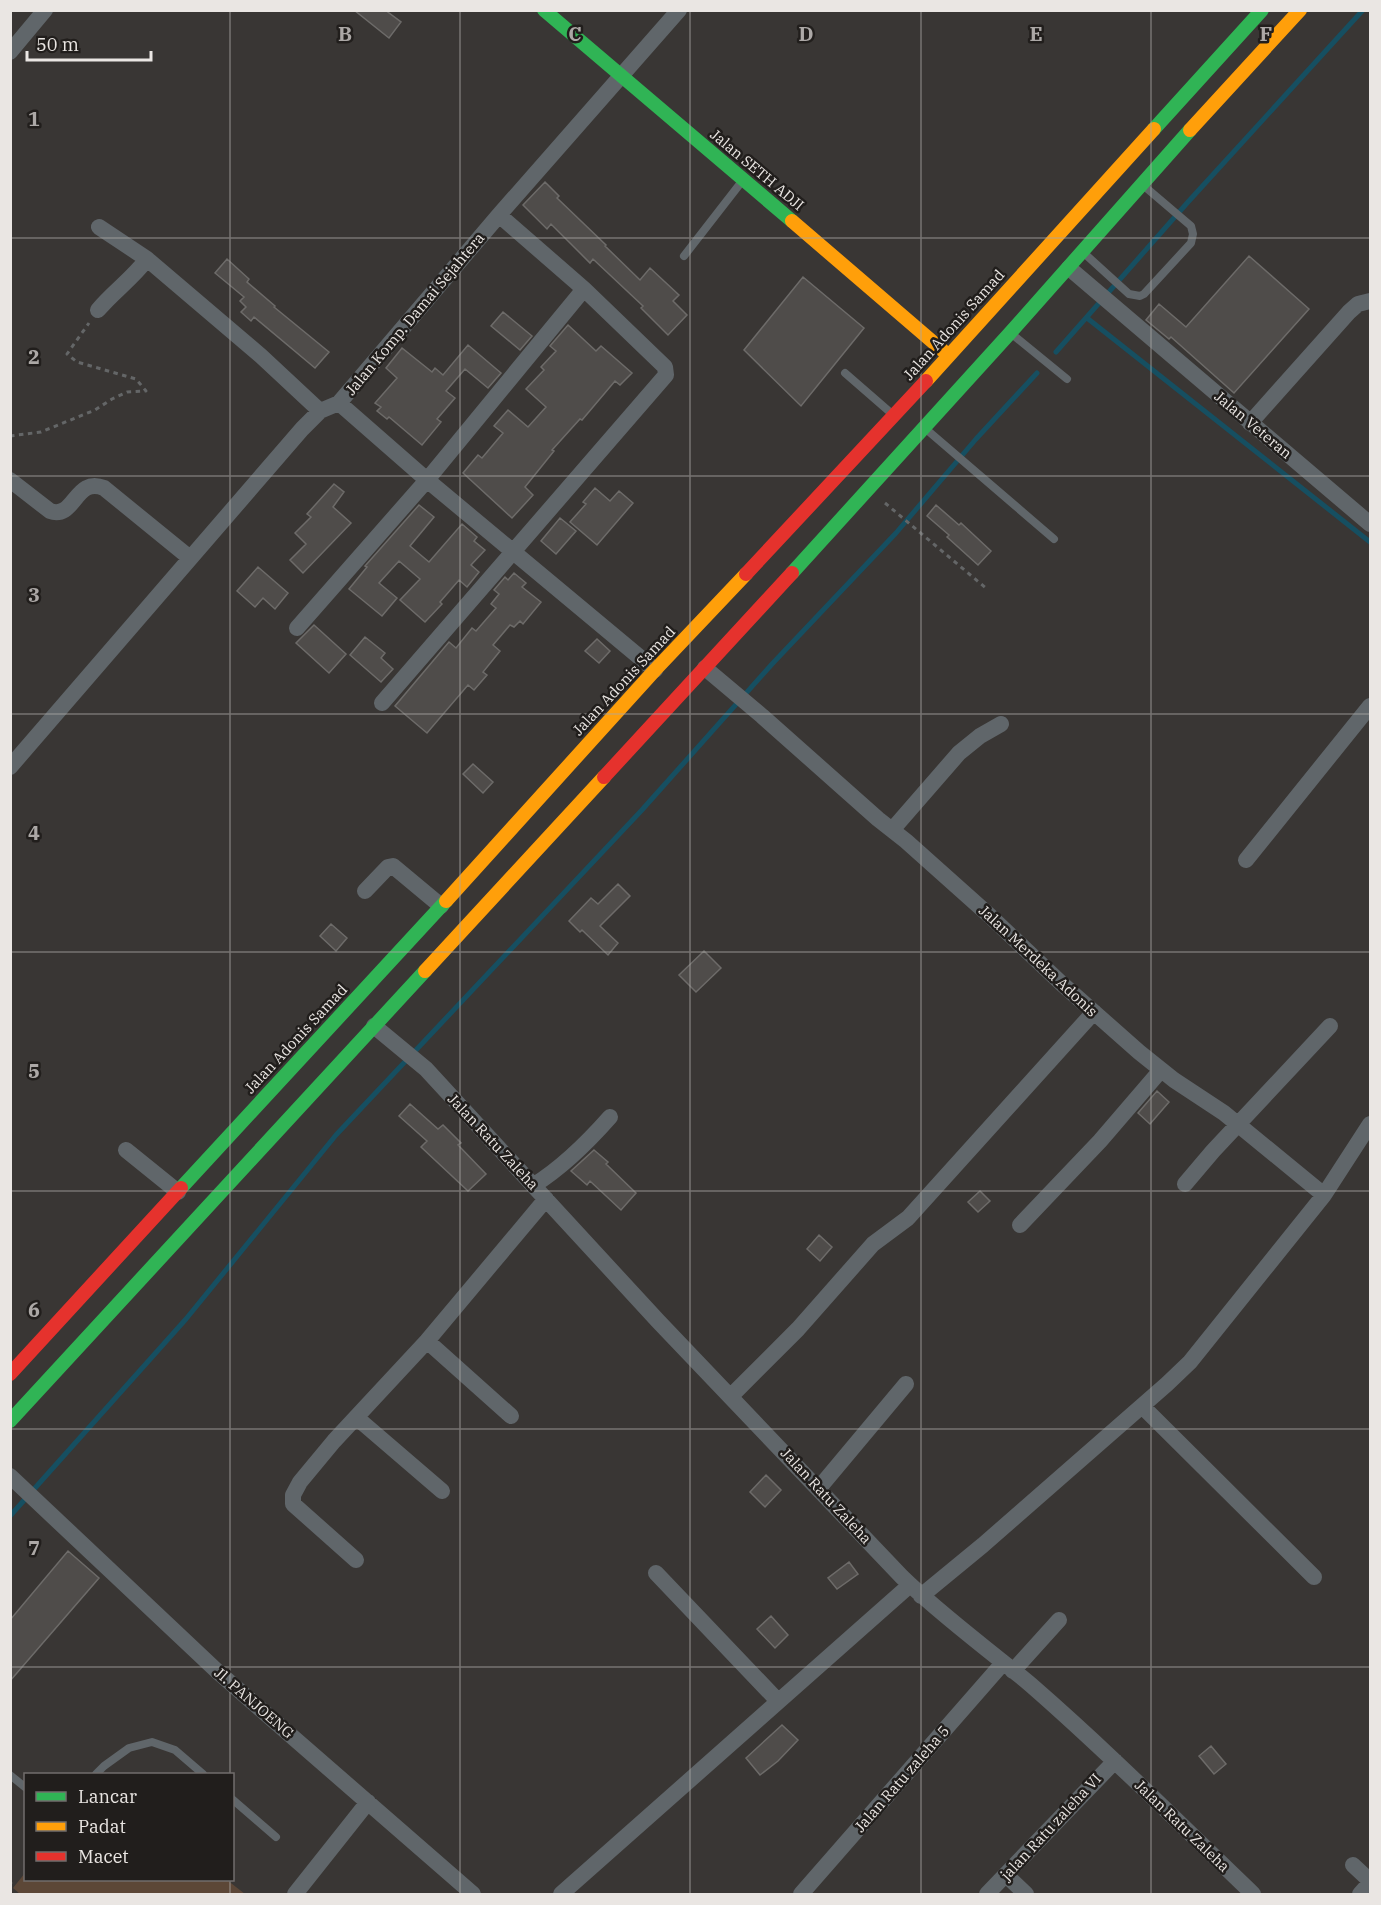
<svg xmlns="http://www.w3.org/2000/svg" width="1381" height="1905" viewBox="0 0 1381 1905" font-family="'IBM Plex Serif',serif">
  <rect width="100%" height="100%" fill="#393634"/>
  <path fill="#5c4737" d="M25 1873 26 1880H227L245 1894H20L13 1888Z"/>
  <g fill="none" stroke-linecap="round" stroke-linejoin="round">
    <path stroke="#164f61" stroke-width="5" d="M1087 318 1370 542
      M1056 352 1188 202 1363 10
      M10 1516 186 1319 336 1135 641 811 773 663 896 533 976 439 1037 373"/>
  </g>
  <path fill="#4f4c4a" stroke="#6d6b69" stroke-width="1.5" d="M354 10H385L401 22 389 38Z
    M545 182 559 196 557 198 606 245 605 246 640 280 650 268 679 295 673 301 687 315 668 335 641 308 643 306 593 259 590 263 551 224 547 229 523 205Z
    M1249 256 1309 309 1234 393 1171 337 1169 339 1146 320 1159 304 1186 327Z
    M227 259 249 279 247 282 275 306 274 307 329 352 315 368 254 317 251 321 241 312 246 307 240 301 244 297 215 273Z
    M803 277 864 328 801 406 744 350Z
    M503 312 532 336 520 350 491 326Z
    M568 325 596 351 601 346 632 373 620 385 615 381 582 420 580 419 552 450 554 451 525 487 533 495 512 518 463 473 478 455 482 458 503 433 494 426 508 410 528 427 546 407 526 389 544 370 541 367 556 351 550 346Z
    M468 345 501 373 488 388 465 369 446 391 455 398 437 419 441 422 422 445 389 417 387 419 377 411 381 407 375 403 397 378 386 368 402 348 432 372 435 368 443 375Z
    M334 484 344 492 333 507 351 523 303 573 290 560 306 544 295 533 311 517 307 514Z
    M595 488 610 501 619 491 633 503 597 545 570 522 586 504 583 502Z
    M419 505 434 517 410 546 429 562 462 524 477 537 474 541 485 550 471 565 479 572 467 587 459 580 440 602 442 604 425 622 400 600 420 579 399 561 379 583 397 598 382 616 349 589 367 567 365 566Z
    M936 505 959 525 961 523 991 551 978 565 947 537 949 535 927 516Z
    M560 518 576 531 556 554 541 541Z
    M258 567 288 593 275 609 263 598 255 607 237 591Z
    M514 573 526 583 522 587 541 602 523 624 520 621 514 627 510 625 493 645 500 651 483 672 487 675 474 690 468 685 427 733 395 706 449 642 456 648 472 628 476 631 496 608 491 604 499 594 494 590 505 577 508 580Z
    M314 625 346 654 329 673 296 643Z
    M365 637 385 653 381 658 393 669 381 682 350 655Z
    M597 639 610 651 599 663 585 651Z
    M473 764 493 782 483 793 463 774Z
    M618 884 630 896 600 926 618 943 608 955 582 930 580 932 569 921 591 898 598 904Z
    M331 924 347 938 336 951 320 936Z
    M704 951 721 968 696 992 679 975Z
    M1157 1091 1169 1102 1150 1124 1138 1113Z
    M410 1104 438 1129 443 1125 461 1143 458 1145 486 1174 468 1191 421 1147 427 1141 399 1116Z
    M594 1150 608 1162 606 1164 636 1193 621 1210 590 1181 587 1185 571 1171Z
    M980 1191 990 1201 978 1212 968 1202Z
    M819 1235 832 1247 820 1261 807 1249Z
    M766 1475 781 1490 765 1507 750 1492Z
    M68 1551 99 1578 10 1681V1620Z
    M849 1562 858 1574 837 1589 828 1578Z
    M771 1616 788 1635 775 1648 757 1629Z
    M782 1725 798 1740 778 1761 760 1775 746 1758Z
    M1211 1746 1226 1764 1214 1774 1199 1756Z"/>
  <g fill="none" stroke-linecap="round" stroke-linejoin="round">
    <path stroke="#646667" stroke-width="3" stroke-dasharray="4.5 4.5" stroke-linecap="butt" d="M10 436 41 432 95 410 112 399 127 392 146 391 136 379 77 362 67 354 89 323
      M885 503 987 589
      M10 1883 12 1884"/>
    <path stroke="#60666a" stroke-width="8" d="M1085 254 1129 294 1140 296 1144 294 1191 243 1193 234 1191 226 1144 186
      M684 256 743 180
      M1013 335 1067 379
      M845 373 891 413
      M927 430 1054 539
      M96 1774 104 1766 129 1748 152 1742 175 1750 203 1774
      M10 1775 26 1788
      M232 1799 276 1837"/>
    <path stroke="#60666a" stroke-width="16" d="M10 52 45 10
      M99 227 147 259
      M1069 268 1370 524
      M98 310C113 292 133 278 147 259L261 356 320 411
      M339 403 427 480 655 670
      M1250 423 1349 312 1358 304 1370 301
      M10 480 50 511C75 520 75 476 104 488L190 558
      M297 628 427 480 584 289
      M705 668 762 716 878 819 906 841 990 916 1061 983 1139 1052 1174 1080 1224 1113 1324 1195
      M382 703 666 375 665 367 584 289 499 215
      M10 767 302 429 320 411 339 403 499 215 679 10
      M892 830 959 753 980 736 1001 724
      M1246 860 1370 706
      M365 891 388 867 393 866 441 906
      M374 1026 426 1069 658 1321 902 1577C942 1616 988 1649 1031 1685 1108 1752 1180 1824 1253 1894
      M126 1150 178 1192
      M1185 1184 1213 1151 1330 1026
      M534 1185C563 1167 587 1143 610 1117
      M1020 1225 1100 1141 1161 1070
      M427 1341 511 1416
      M731 1396 798 1329 873 1244 908 1218 1094 1012
      M1142 1406 1314 1577
      M357 1418 442 1491
      M10 1476 218 1672 473 1894
      M819 1488 906 1384
      M356 1560 293 1504V1495L300 1482 334 1441 427 1341 546 1199
      M656 1573 778 1701
      M921 1596 983 1545 1167 1384 1190 1362 1324 1195 1370 1124
      M1013 1671 1059 1620
      M1353 1865 1369 1880 1368 1885 1360 1894
      M1006 1875 1026 1894
      M295 1894 368 1802
      M561 1894 910 1585
      M801 1894 1003 1663
      M987 1894 1115 1761"/>
    <path stroke="#30b455" stroke-width="14" d="M544 10 792 221
      M1154 129 1262 10
      M792 573 1010 333 1190 130
      M181 1188 446 901
      M10 1421 425 971"/>
    <path stroke="#ff9f0a" stroke-width="14" d="M1190 130 1300 10
      M792 221 948 355
      M926 381 1154 129
      M446 901 655 670 746 574
      M425 971 604 777"/>
    <path stroke="#e5322d" stroke-width="14" d="M746 574 926 381
      M604 777 792 573
      M10 1374 181 1188"/>
  </g>
  <path fill="none" stroke="#aca8a6" stroke-width="1.5" stroke-opacity="0.55" d="M230 10V1774M460 10V1894M690 10V1894M921 10V1894M1151 10V1894M10 238H1370M10 476H1370M10 714H1370M10 952H1370M10 1191H1370M10 1429H1370M10 1667H1370M230 1880V1894"/>
  <g text-anchor="middle" stroke-width="5" stroke-linejoin="round" paint-order="stroke">
    <g font-size="15" fill="#eae6e3" stroke="#211e1c">
      <text transform="translate(757 170) rotate(40)" y="5">Jalan SETH ADJI</text>
      <text transform="translate(415 314) rotate(-50)" y="5">Jalan Komp. Damai Sejahtera</text>
      <text transform="translate(954 325) rotate(-48)" y="5">Jalan Adonis Samad</text>
      <text transform="translate(1253 425) rotate(40)" y="5">Jalan Veteran</text>
      <text transform="translate(624 681) rotate(-47)" y="5">Jalan Adonis Samad</text>
      <text transform="translate(1038 961) rotate(43)" y="5">Jalan Merdeka Adonis</text>
      <text transform="translate(296 1039) rotate(-47)" y="5">Jalan Adonis Samad</text>
      <text transform="translate(493 1142) rotate(47)" y="5">Jalan Ratu Zaleha</text>
      <text transform="translate(826 1496) rotate(47)" y="5">Jalan Ratu Zaleha</text>
      <text transform="translate(254 1703) rotate(41)" y="5">Jl. PANJOENG</text>
      <text transform="translate(902 1779) rotate(-49)" y="5">Jalan Ratu zaleha 5</text>
      <text transform="translate(1182 1826) rotate(44)" y="5">Jalan Ratu Zaleha</text>
      <text transform="translate(1051 1827) rotate(-47)" y="5">jalan Ratu zaleha VI</text>
    </g>
  </g>
  <g font-size="20" text-anchor="middle" font-weight="bold" fill="#aca8a6" stroke="#211e1c" stroke-width="5" stroke-linejoin="round" paint-order="stroke">
    <text x="345" y="41">B</text>
    <text x="575" y="41">C</text>
    <text x="806" y="41">D</text>
    <text x="1036" y="41">E</text>
    <text x="1266" y="41">F</text>
    <text x="34" y="126">1</text>
    <text x="34" y="364">2</text>
    <text x="34" y="602">3</text>
    <text x="34" y="840">4</text>
    <text x="34" y="1078">5</text>
    <text x="34" y="1317">6</text>
    <text x="34" y="1555">7</text>
  </g>
  <rect width="1381" height="1905" fill="none" stroke="#eae6e3" stroke-width="24"/>
  <rect x="24" y="1773" width="210" height="108" fill="#211e1c" stroke="#716e6c" stroke-width="1.5"/>
  <rect x="36" y="1792" width="30" height="9" fill="#30b455" stroke="#716e6c" stroke-width="1.5"/>
  <text x="78" y="1803" font-size="18" fill="#eae6e3">Lancar</text>
  <rect x="36" y="1822" width="30" height="9" fill="#ff9f0a" stroke="#716e6c" stroke-width="1.5"/>
  <text x="78" y="1833" font-size="18" fill="#eae6e3">Padat</text>
  <rect x="36" y="1852" width="30" height="9" fill="#e5322d" stroke="#716e6c" stroke-width="1.5"/>
  <text x="78" y="1863" font-size="18" fill="#eae6e3">Macet</text>
  <path d="M27 51v9h124v-9" fill="none" stroke="#eae6e3" stroke-width="3"/>
  <text x="36" y="51" font-size="18" fill="#eae6e3" stroke="#211e1c" stroke-width="4.5" paint-order="stroke">50 m</text>
</svg>
